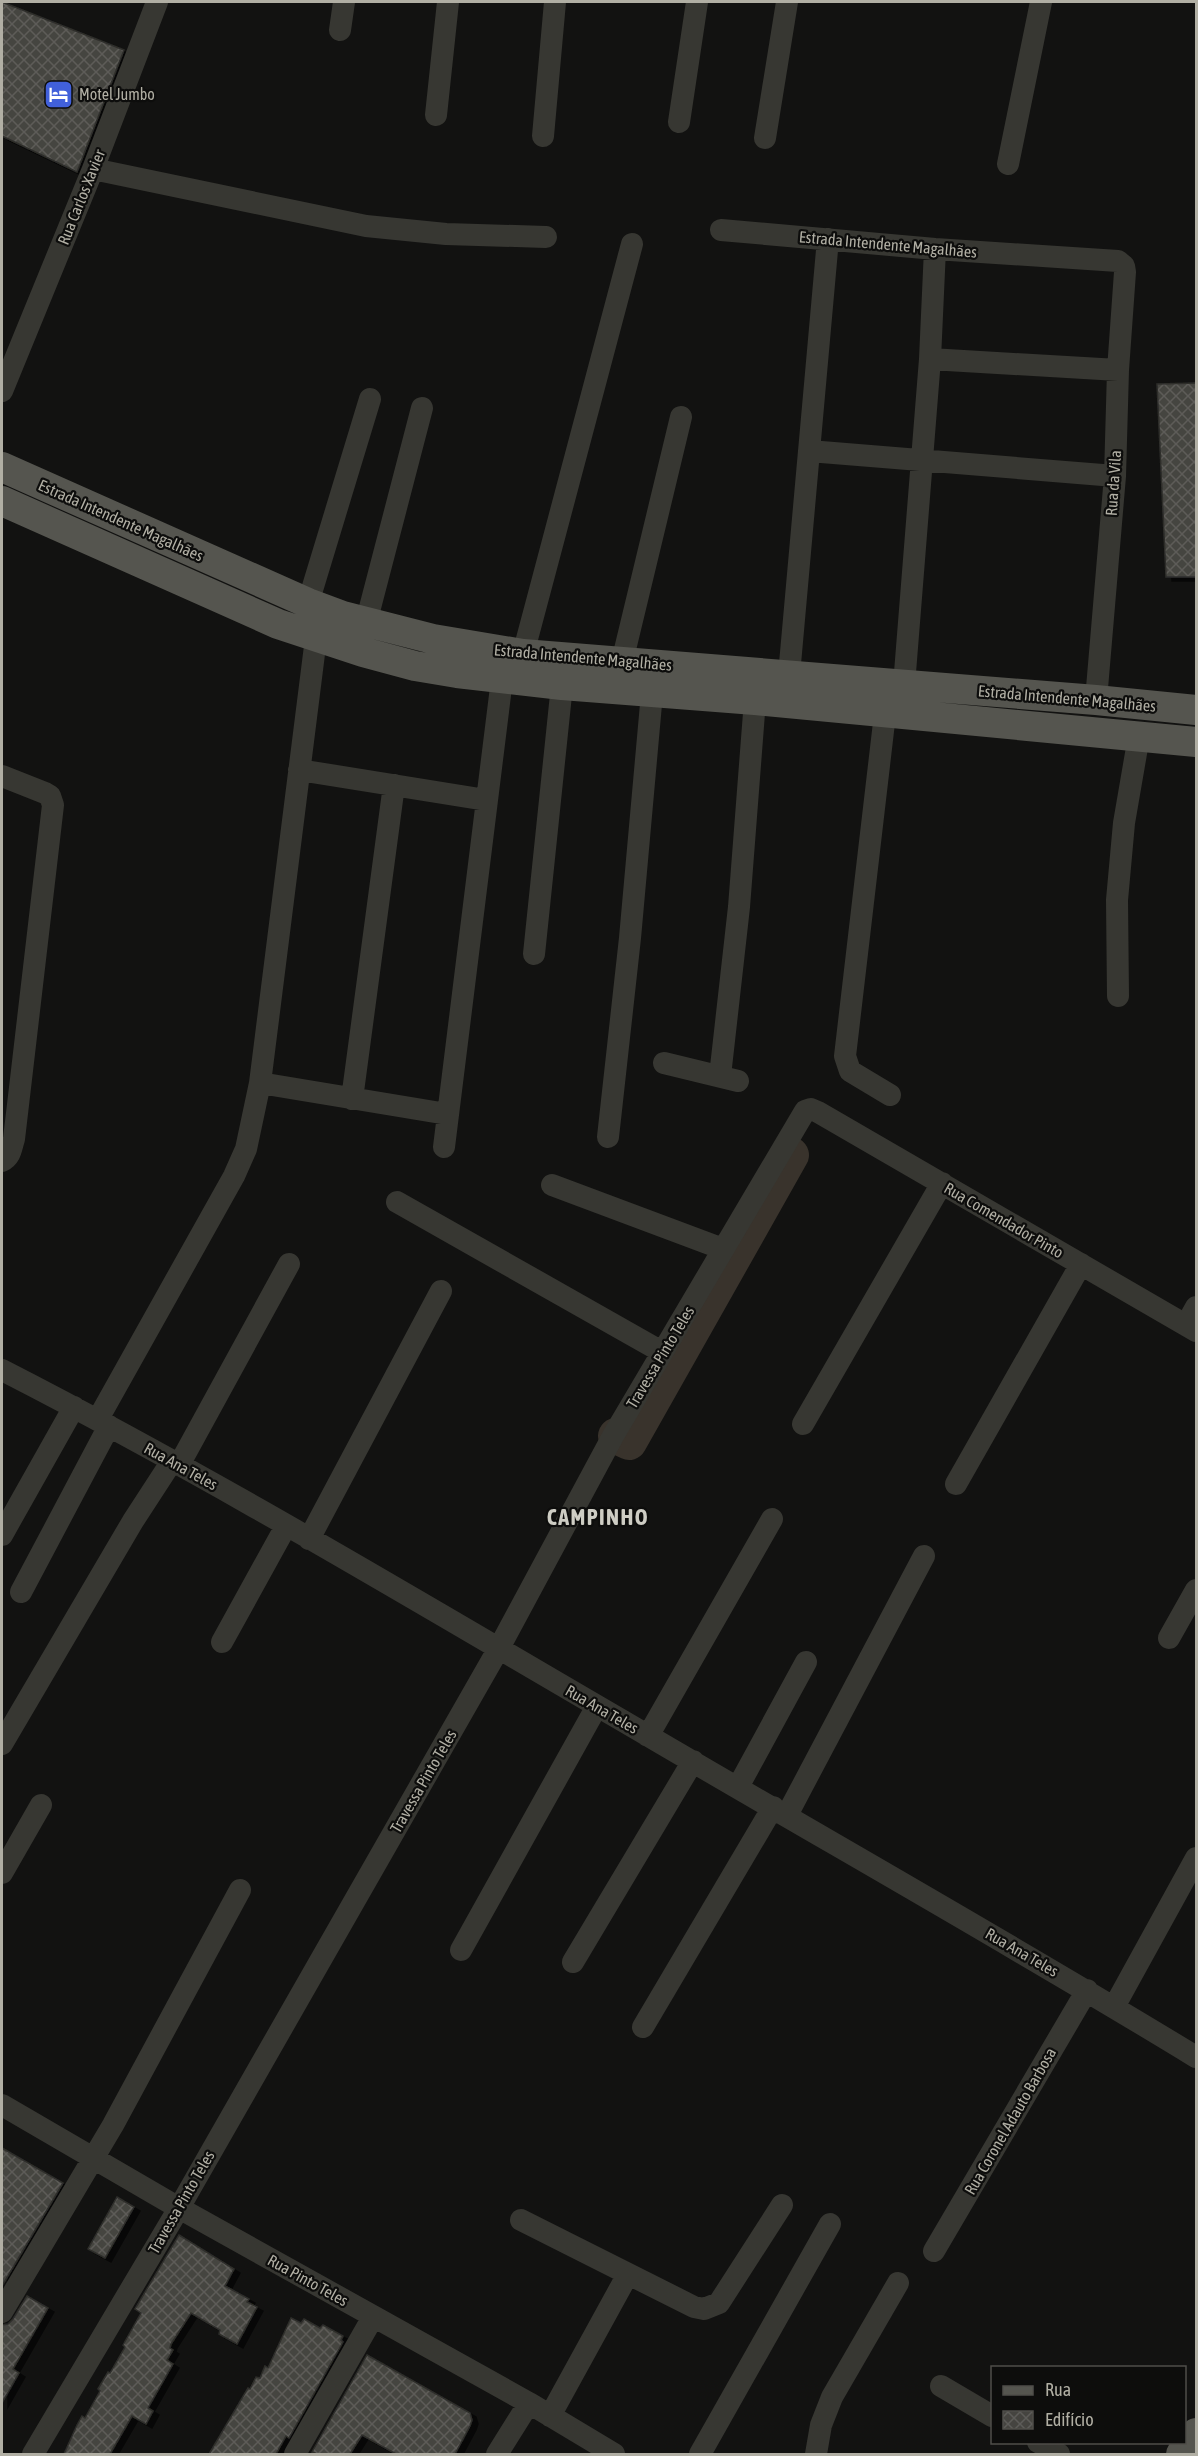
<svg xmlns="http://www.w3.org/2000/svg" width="1198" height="2456" viewBox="0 0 1198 2456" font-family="'Asap Condensed',sans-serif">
  <defs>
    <pattern id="building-cross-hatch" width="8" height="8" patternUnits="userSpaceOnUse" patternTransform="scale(1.5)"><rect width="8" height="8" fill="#454440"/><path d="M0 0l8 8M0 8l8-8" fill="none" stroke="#5d5c59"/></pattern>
    <filter id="shadow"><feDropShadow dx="6" dy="4" stdDeviation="0" flood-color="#0009"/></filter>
  </defs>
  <rect width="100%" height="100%" fill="#121211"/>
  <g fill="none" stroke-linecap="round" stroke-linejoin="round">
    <path stroke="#39332c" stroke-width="36" d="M616 1436 629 1442 791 1155"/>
  </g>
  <path fill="url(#building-cross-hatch)" stroke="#2e2e2b" stroke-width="1.5" filter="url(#shadow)" d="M2 2 124 50 77 172 2 136Z
    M1197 383V577H1166L1157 384Z
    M2 2148 63 2183 2 2286Z
    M117 2197 134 2207 105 2258 88 2249Z
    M179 2235 234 2269 225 2286 249 2299 247 2302 257 2307 237 2344 219 2334 220 2330 191 2313 171 2344 170 2348 173 2350 167 2360 173 2364 148 2408 153 2411 146 2424 132 2416 110 2454H64L77 2425 82 2416 85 2418 100 2391 98 2389 108 2372 110 2373 125 2347 123 2345 141 2313 135 2309Z
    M27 2296 48 2308 13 2369 19 2373 2 2403V2325L8 2324 13 2319Z
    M291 2318 301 2323 304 2319 320 2328 323 2325 343 2336 341 2340 343 2342 289 2438 286 2436 276 2454H209L248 2388 250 2389 256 2377 260 2378 265 2366 268 2368Z
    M367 2355 470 2413 472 2420 470 2426 455 2454H396L362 2435 350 2454H317L312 2452Z"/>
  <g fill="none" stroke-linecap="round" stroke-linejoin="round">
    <path stroke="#373732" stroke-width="22" d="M340 30 344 2
      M436 115 448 2
      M679 122 697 2
      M543 136 555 2
      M765 138 787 2
      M1008 164 1041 2
      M93 169 366 226 446 234 546 237
      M721 230 935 249 1118 261 1124 266 1125 272 1118 370 1115 476 1096 700
      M930 359 1118 370
      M2 391 93 169 157 2
      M809 451 1115 476
      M308 603 370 399
      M366 623 422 408
      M523 654 632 244
      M622 662 681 417
      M789 675 828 239
      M904 685 930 359 935 249
      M885 714 845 1056 850 1071 890 1095
      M299 770 486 800
      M2 776 45 793 50 796 53 805 14 1139C11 1148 11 1157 2 1161
      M534 954 562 685
      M1118 996 1117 900 1124 823 1139 736
      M664 1063 738 1081
      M720 1076 739 907 755 700
      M260 1083 447 1114
      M352 1099 394 785
      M608 1137 630 938 652 693
      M444 1147 502 679
      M552 1185 723 1249
      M397 1202 662 1352
      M1186 1325 1196 1307
      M2 1370C217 1480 425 1606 635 1728 822 1838 1011 1944 1196 2057
      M98 1419 234 1176 246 1149 260 1083 316 638
      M803 1424 942 1183
      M179 1465 289 1264
      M956 1484 1081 1264
      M2 1535 74 1407
      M309 1539 441 1291
      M21 1592 109 1426
      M1169 1638 1196 1590
      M222 1642 286 1526
      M648 1736 772 1519
      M2 1744 133 1521 172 1461
      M738 1787 806 1662
      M787 1815 924 1556
      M2 1873 41 1805
      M461 1950 597 1706
      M573 1962 693 1761
      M1114 2007 1196 1858
      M643 2027 773 1807
      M2 2105 179 2208 529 2403 614 2454
      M521 2220 694 2307 704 2309 719 2303 782 2205
      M934 2251 1087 1990
      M2 2312 113 2125 240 1890
      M941 2386 992 2416
      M550 2416 628 2274
      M1038 2442 1059 2454
      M33 2454 179 2208 499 1648 613 1436 805 1111 811 1109 818 1112 1196 1331
      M295 2454 373 2317
      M497 2454 529 2403
      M700 2454 830 2224
      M816 2454 821 2425 832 2397 898 2283"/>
    <path stroke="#55554f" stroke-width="30" d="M2 467 308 603 343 616 433 639 523 654 1096 700 1196 710
      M2 501 278 624 363 652 415 666 457 673 562 685 755 700 1196 742
      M1181 2454 1196 2433"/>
  </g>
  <defs>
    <symbol id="hotel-square" viewBox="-11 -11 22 22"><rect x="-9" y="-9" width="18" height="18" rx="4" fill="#4160da" stroke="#0d0d0c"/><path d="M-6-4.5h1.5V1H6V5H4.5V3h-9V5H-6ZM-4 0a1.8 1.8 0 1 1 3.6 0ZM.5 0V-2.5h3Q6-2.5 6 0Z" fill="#fff"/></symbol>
  </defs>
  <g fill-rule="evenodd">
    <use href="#hotel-square" x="42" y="78" width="33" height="33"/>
  </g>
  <g text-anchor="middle" stroke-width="4.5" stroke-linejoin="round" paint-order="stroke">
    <g font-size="16" fill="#b1afa4" stroke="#0d0d0c" text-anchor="start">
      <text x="79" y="100">Motel Jumbo</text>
    </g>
    <g font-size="16" fill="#b1afa4" stroke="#0d0d0c">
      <text transform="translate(81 197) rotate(-68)" y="6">Rua Carlos Xavier</text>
      <text transform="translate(888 244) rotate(5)" y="6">Estrada Intendente Magalhães</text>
      <text transform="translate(1113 483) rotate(-86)" y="6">Rua da Vila</text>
      <text transform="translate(121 520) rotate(24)" y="6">Estrada Intendente Magalhães</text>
      <text transform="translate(583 657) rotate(5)" y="6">Estrada Intendente Magalhães</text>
      <text transform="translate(1067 698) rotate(5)" y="6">Estrada Intendente Magalhães</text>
      <text transform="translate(1004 1220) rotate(30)" y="6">Rua Comendador Pinto</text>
      <text transform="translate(660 1357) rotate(-59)" y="6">Travessa Pinto Teles</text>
      <text transform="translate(181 1466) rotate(29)" y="6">Rua Ana Teles</text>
      <text transform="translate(602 1709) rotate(30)" y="6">Rua Ana Teles</text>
      <text transform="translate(423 1781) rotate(-60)" y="6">Travessa Pinto Teles</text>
      <text transform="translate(1022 1952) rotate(30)" y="6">Rua Ana Teles</text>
      <text transform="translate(1010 2121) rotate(-60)" y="6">Rua Coronel Adauto Barbosa</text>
      <text transform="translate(181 2202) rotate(-60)" y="6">Travessa Pinto Teles</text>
      <text transform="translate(308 2280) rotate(29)" y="6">Rua Pinto Teles</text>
    </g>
    <g font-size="22" font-weight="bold" letter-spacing="1.5" fill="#cecdc4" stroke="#0d0d0c">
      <text x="598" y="1525">CAMPINHO</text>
    </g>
  </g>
  <rect width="1198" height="2456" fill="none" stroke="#b1afa4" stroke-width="6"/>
  <rect x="991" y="2366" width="195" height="78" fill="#0d0d0c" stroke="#4f4e49" stroke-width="1.5"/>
  <rect x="1003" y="2386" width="30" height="9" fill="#55554f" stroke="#4f4e49" stroke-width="1.5"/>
  <text x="1045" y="2396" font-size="18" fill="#b1afa4">Rua</text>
  <rect x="1003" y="2411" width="30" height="18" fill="url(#building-cross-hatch)" stroke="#4f4e49" stroke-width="1.5"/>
  <text x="1045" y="2426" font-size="18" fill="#b1afa4">Edifício</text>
</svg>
